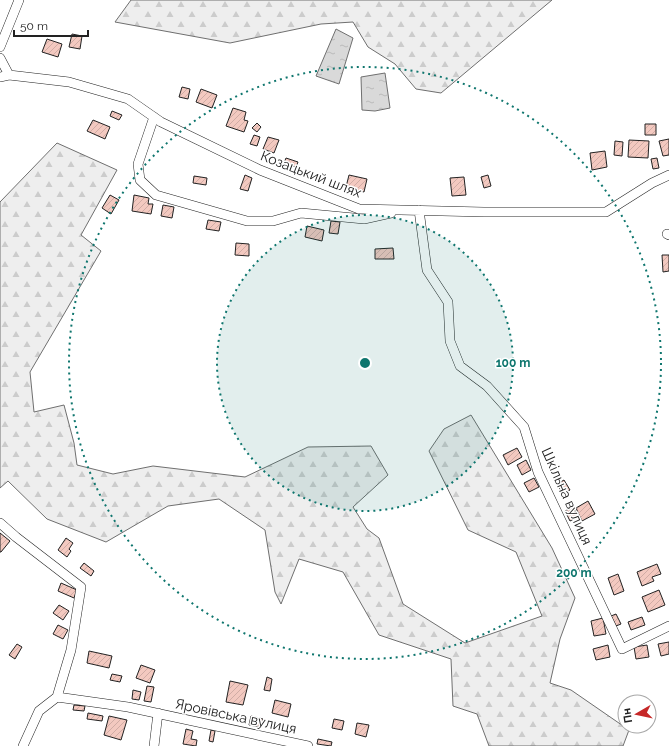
<svg xmlns="http://www.w3.org/2000/svg" width="669" height="746" viewBox="0 0 669 746" font-family="Raleway,sans-serif">
  <defs>
    <pattern id="forest-firs" width="22" height="20" patternUnits="userSpaceOnUse"><rect width="22" height="20" fill="#eee"/><path d="M5 1l3.5 6h-7zM16 11l3.5 6h-7z" fill="#ccc"/></pattern>
    <pattern id="water-ripples" width="26" height="14" patternUnits="userSpaceOnUse"><rect width="26" height="14" fill="#d9d9d9"/><path d="M2 4q2-2 4 0t4 0M15 11q2-2 4 0t4 0" fill="none" stroke="#bababa"/></pattern>
    <pattern id="building-hatch" width="6" height="6" patternUnits="userSpaceOnUse"><rect width="6" height="6" fill="#f3c9c0"/><path d="M-1 1l2-2M0 6l6-6M5 7l2-2" fill="none" stroke="#d0aca5"/></pattern>
  </defs>
  <rect width="100%" height="100%" fill="#fff"/>
  <path fill="url(#forest-firs)" stroke="#6f6f6f" d="M131 0H552L441 93 416 89 395 64 368 47 353 22 321 24 230 43 115 22Z
    M57 143 117 170 81 235 101 251 30 372 34 412 64 405 74 443 77 465 113 474 153 466 245 477 308 447 371 446 388 475 353 507 367 529 379 538 403 604 465 643 542 616 516 552 468 530 429 451 444 429 471 415 552 548 575 598 560 639 550 683 571 690 629 730 623 746H489L477 714 453 706 451 659 379 635 343 572 299 559 281 604 275 592 265 530 219 499 168 506 106 542 47 519 8 481 0 488V202Z"/>
  <path fill="url(#water-ripples)" stroke="#6f6f6f" d="M336 29 353 38 339 84 316 76Z
    M385 73 390 108 375 111 362 110 361 77Z"/>
  <path fill="url(#building-hatch)" stroke="#222" d="M72 34 82 36 80 49 69 47Z
    M47 39 62 44 58 57 42 52Z
    M182 87 190 89 188 99 179 97Z
    M201 89 217 95 212 108 196 102Z
    M233 108 246 112 244 120 248 121 244 132 226 126Z
    M112 111 122 115 119 120 110 116Z
    M93 120 110 127 105 139 87 131Z
    M257 123 261 127 257 132 252 128Z
    M645 124H656V135H645Z
    M254 135 260 137 257 146 250 144Z
    M268 137 279 140 274 153 263 149Z
    M669 139V155L663 156 659 141Z
    M629 140 649 141 648 158 628 157Z
    M615 141 623 142 622 156 614 155Z
    M605 151 607 167 592 170 590 153Z
    M286 158 298 162 296 167 284 163Z
    M657 158 659 168 653 169 651 159Z
    M245 175 252 178 248 191 240 189Z
    M349 175 367 179 364 192 346 187Z
    M488 175 491 186 484 188 481 177Z
    M194 176 207 178 206 185 193 183Z
    M464 177 466 195 452 196 450 178Z
    M110 195 119 200 111 214 102 208Z
    M134 195 149 198 148 204H153L151 214 132 211Z
    M163 205 174 207 172 218 161 216Z
    M208 220 221 222 219 231 206 229Z
    M331 221 340 222 338 234 329 233Z
    M307 226 324 230 322 241 305 237Z
    M236 243 249 244V256L235 255Z
    M393 248 394 259H375V249Z
    M662 255H669V271L663 272Z
    M517 448 522 457 508 465 503 455Z
    M526 460 531 470 522 475 517 465Z
    M534 478 539 487 529 492 524 483Z
    M564 480 570 490 563 494 557 484Z
    M588 501 595 514 582 521 576 508Z
    M573 507 578 517 570 521 565 511Z
    M0 533 10 541 1 552H0Z
    M66 538 73 543 69 549 71 551 67 557 58 550Z
    M84 563 94 571 91 576 80 568Z
    M657 564 661 574 652 577 654 581 642 586 637 572Z
    M618 574 624 591 614 595 608 578Z
    M61 583 77 590 74 598 58 591Z
    M659 590 665 605 648 612 642 597Z
    M59 605 69 611 63 620 53 613Z
    M616 614 621 624 616 626 611 616Z
    M642 617 645 625 631 630 628 622Z
    M603 618 606 634 594 636 591 621Z
    M58 625 68 630 63 639 53 634Z
    M669 642V654L661 656 658 644Z
    M17 644 22 647 15 659 9 655Z
    M608 645 610 657 596 660 593 649Z
    M647 645 649 657 636 659 634 647Z
    M89 651 112 656 109 668 87 663Z
    M141 665 155 670 150 683 136 678Z
    M112 674 122 676 120 682 110 680Z
    M267 677 272 679 270 691 264 690Z
    M230 681 248 685 243 705 226 702Z
    M147 686 154 687 151 702 144 701Z
    M133 690 141 692 139 700 132 699Z
    M275 700 291 704 288 717 272 713Z
    M74 705 85 706 84 711 73 710Z
    M88 713 103 716 102 721 87 719Z
    M109 716 127 720 121 740 104 735Z
    M251 716 263 719 261 727 249 725Z
    M334 719 344 721 342 730 332 728Z
    M357 723 369 725 366 737 355 734Z
    M186 729 193 731 191 739 197 740 196 746 183 744Z
    M211 730 215 731 213 742 209 741Z
    M318 739 332 742 331 746 317 744Z"/>
  <g fill="none" stroke-linecap="round" stroke-linejoin="round">
    <defs>
      <path id="street" d="M0 47 19 0
        M0 58 9 75
        M0 77 9 75 69 82 128 99 161 122 260 170 359 209 484 212H606L652 183 669 175
        M154 117 138 164 140 180 156 195 247 221H273L301 213 364 219 391 213
        M419 210 427 270 448 302 450 341 460 366 487 386 524 427 538 472 622 649 669 626
        M667 234 669 235
        M0 523 16 537 81 587 71 650 57 697 128 707 308 746
        M23 746 39 711 57 697
        M154 746 158 713"/>
    </defs>
    <use href="#street" stroke="#222" stroke-width="10"/>
    <use href="#street" stroke="#fff" stroke-width="9"/>
  </g>
  <circle cx="365" cy="363" r="148" fill="#0f766e" fill-opacity=".12"/>
  <g fill="none" stroke="#0f766e" stroke-width="2" stroke-dasharray="2 4">
    <circle cx="365" cy="363" r="148"/>
    <circle cx="365" cy="363" r="296"/>
  </g>
  <g text-anchor="middle" stroke-width="3" stroke-linejoin="round" paint-order="stroke">
    <g font-size="14" fill="#222" stroke="#fff">
      <text transform="translate(311 174) rotate(21)" y="5">Козацький шлях</text>
      <text transform="translate(567 496) rotate(66)" y="5">Шкільна вулиця</text>
      <text transform="translate(236 716) rotate(12)" y="5">Яровівська вулиця</text>
    </g>
  </g>
  <circle cx="365" cy="363" r="6" fill="#0f766e" stroke="#fff" stroke-width="2"/>
  <g font-size="12" text-anchor="middle" font-weight="bold" fill="#0f766e" stroke="#fff" stroke-width="3" stroke-linejoin="round" paint-order="stroke">
    <text x="513" y="367">100 m</text>
    <text x="574" y="577">200 m</text>
  </g>
  <g transform="translate(637 714) rotate(261)"><circle r="19" fill="#ffffff" stroke="#a7a7a7"/>
  <path d="M0-3L7 15L0 10L-7 15Z" fill="#c62828"/>
  <text y="-6" font-size="11" font-weight="bold" text-anchor="middle" fill="#222222">Пн</text>
  </g>
  <path d="M14 30v6h74v-6" fill="none" stroke="#222222" stroke-width="2"/>
  <text x="20" y="30" font-size="12" fill="#222222" stroke="#ffffff" stroke-width="3" paint-order="stroke">50 m</text>
</svg>
